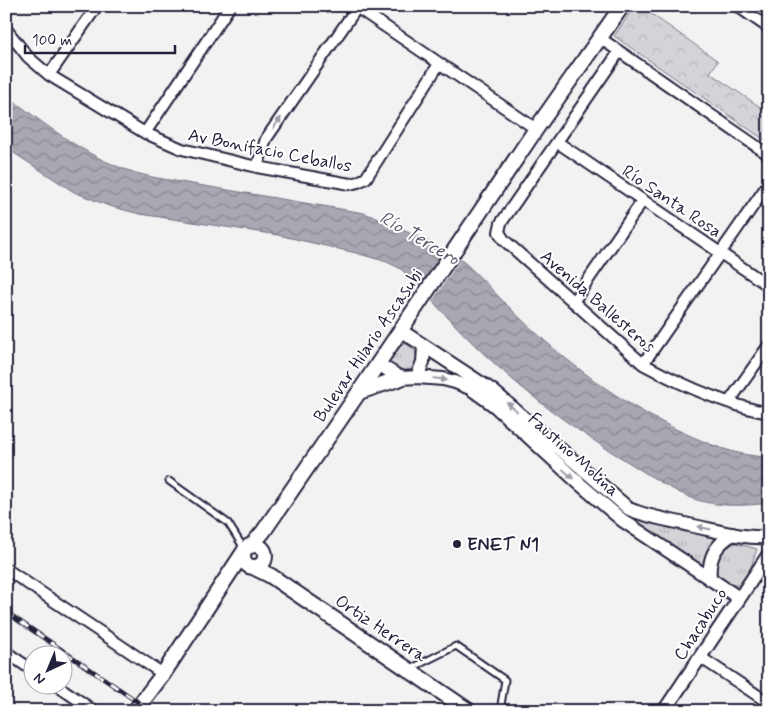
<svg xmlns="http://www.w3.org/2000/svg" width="775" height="717" viewBox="0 0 775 717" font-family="Mynerve,sans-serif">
  <defs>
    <pattern id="grass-tufts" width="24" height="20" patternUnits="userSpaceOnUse" patternTransform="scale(1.25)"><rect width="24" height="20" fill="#d3d3d8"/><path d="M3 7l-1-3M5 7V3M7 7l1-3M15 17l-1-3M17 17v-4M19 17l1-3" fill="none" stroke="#b5b5ba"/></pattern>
    <pattern id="forest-crowns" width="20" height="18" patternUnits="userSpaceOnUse" patternTransform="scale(1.25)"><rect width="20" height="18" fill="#d3d3d8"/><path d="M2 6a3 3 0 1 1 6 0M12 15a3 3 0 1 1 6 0" fill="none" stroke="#b5b5ba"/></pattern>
    <pattern id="water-waves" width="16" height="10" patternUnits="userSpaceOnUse" patternTransform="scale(1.25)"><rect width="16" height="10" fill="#a8a8b2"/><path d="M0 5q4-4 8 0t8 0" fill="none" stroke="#888892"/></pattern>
  </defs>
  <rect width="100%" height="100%" fill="#f2f2f3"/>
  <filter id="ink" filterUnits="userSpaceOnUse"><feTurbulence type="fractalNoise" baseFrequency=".02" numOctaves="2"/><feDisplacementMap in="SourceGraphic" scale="10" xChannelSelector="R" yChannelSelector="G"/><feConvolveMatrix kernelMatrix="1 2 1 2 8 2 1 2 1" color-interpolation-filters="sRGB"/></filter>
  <g filter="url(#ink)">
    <path fill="url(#grass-tufts)" stroke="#7a7a8a" d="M402 344H407L415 351 417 362 412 371 403 374 388 364Z
      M635 518 718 539 707 551 702 567 633 521Z
      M736 543 757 549 750 570 739 585H730C727 583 723 580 720 577 707 563 723 548 736 543Z"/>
    <path fill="url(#forest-crowns)" stroke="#7a7a8a" d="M635 6H640L718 61 710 73 769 113V143L614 36Z"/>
    <path fill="url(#water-waves)" stroke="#727282" d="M6 95C43 123 86 157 130 171 139 174 148 176 157 178L364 213C376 217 386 223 398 228 421 238 445 248 465 263 483 279 499 298 516 314 565 362 620 403 682 432 711 445 736 456 769 457V503C745 506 720 507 697 500 676 493 647 474 628 462 580 433 535 401 494 363 461 334 433 300 401 269L387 262 356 253 278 235 140 214 109 206 74 192 6 148Z"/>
    <path fill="#f2f2f3" d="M447 249 461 258 431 303 419 290Z"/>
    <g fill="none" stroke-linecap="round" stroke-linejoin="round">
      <defs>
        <path id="service" d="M169 481 228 523 245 550
          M410 669 456 646 505 680 500 711"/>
        <path id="minor" d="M355 6 536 129
          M737 6 769 28
          M6 29 28 57 49 75 145 133 182 149 257 167 350 184 358 182 366 178 439 64
          M600 38 769 155
          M619 52 501 223 499 232 504 240 643 364C682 385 725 405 769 413
          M49 75 97 6
          M145 133 230 6
          M557 142 769 286
          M257 167 266 139 358 6
          M573 302 643 200
          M643 364 769 183
          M729 402 769 345
          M6 569 163 674
          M6 652 32 670
          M700 657 769 703
          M55 684 94 711"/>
        <path id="tertiary" d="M400 330 493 391 629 509C648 517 669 520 689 525 715 530 742 539 769 537
          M378 364 401 378 417 377 443 379 455 382 470 388 495 406 580 484 622 520 739 598
          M417 377 423 362 424 347
          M710 579C708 558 715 545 733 534
          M664 711 769 554"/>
        <path id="secondary" d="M359 392 401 378
          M243 556a11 11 0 1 1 22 0a11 11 0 1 1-22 0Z
          M251 546 263 532 359 392 536 129 622 6
          M253 567 271 576 469 711
          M135 711 163 674 243 553"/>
      </defs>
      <use href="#service" stroke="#22223b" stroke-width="9"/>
      <use href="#minor" stroke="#22223b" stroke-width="14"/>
      <use href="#tertiary" stroke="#22223b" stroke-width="16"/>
      <use href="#secondary" stroke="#22223b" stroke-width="18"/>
      <use href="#service" stroke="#fff" stroke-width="5"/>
      <use href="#minor" stroke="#fff" stroke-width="10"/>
      <use href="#tertiary" stroke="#fff" stroke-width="12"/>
      <use href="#secondary" stroke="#fff" stroke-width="14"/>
      <defs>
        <path id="rail" d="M6 612 151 711"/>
      </defs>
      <use href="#rail" stroke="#22223b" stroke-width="5"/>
      <use href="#rail" stroke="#fff" stroke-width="3" stroke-dasharray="9" stroke-linecap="butt"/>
    </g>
    <defs><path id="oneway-solid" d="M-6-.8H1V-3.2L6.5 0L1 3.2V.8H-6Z" transform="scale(1.25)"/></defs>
    <g fill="#9c9ca7">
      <use href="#oneway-solid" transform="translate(277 123) rotate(-55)"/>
      <use href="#oneway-solid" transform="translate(440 379) rotate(8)"/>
      <use href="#oneway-solid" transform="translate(512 407) rotate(-138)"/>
      <use href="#oneway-solid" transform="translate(568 474) rotate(42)"/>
      <use href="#oneway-solid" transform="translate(704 528) rotate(-168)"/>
    </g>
  </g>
  <circle fill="#22223b" stroke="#fff" stroke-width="2" cx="457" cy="544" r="5"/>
  <g text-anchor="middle" stroke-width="4" stroke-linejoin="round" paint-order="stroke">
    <g font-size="18" fill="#22223b" stroke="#fff">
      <text transform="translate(270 150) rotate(11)" y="6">Av Bonifacio Ceballos</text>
      <text transform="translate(672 201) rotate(34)" y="6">Río Santa Rosa</text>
      <text transform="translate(598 301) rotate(41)" y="6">Avenida Ballesteros</text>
      <text transform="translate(368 345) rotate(-56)" y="6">Bulevar Hilario Ascasubi</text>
      <text transform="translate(574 454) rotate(42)" y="6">Faustino Molina</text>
      <text transform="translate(700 624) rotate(-57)" y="6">Chacabuco</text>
      <text transform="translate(381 628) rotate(34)" y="6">Ortiz Herrera</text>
    </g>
    <g font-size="18" font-weight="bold" fill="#22223b" stroke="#fff" text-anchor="start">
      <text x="467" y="550">ENET N1</text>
    </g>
    <g font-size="19" font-style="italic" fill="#58586b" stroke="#fff">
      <text transform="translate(420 237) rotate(30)" y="7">Río Tercero</text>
    </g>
  </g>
  <rect width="775" height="717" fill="none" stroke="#fff" stroke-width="25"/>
  <rect x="12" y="12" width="750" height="692" fill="none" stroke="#22223b" stroke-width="2" filter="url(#ink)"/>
  <g transform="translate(48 670) rotate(224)"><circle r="24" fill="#ffffff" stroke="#a7a7b1"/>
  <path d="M0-4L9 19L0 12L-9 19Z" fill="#22223b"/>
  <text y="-8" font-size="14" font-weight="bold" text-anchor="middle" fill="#22223b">N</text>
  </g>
  <path d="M25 45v8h150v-8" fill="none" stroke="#22223b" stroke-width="2.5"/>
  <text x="32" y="45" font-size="15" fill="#22223b" stroke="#ffffff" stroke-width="4" paint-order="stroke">100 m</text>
</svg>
